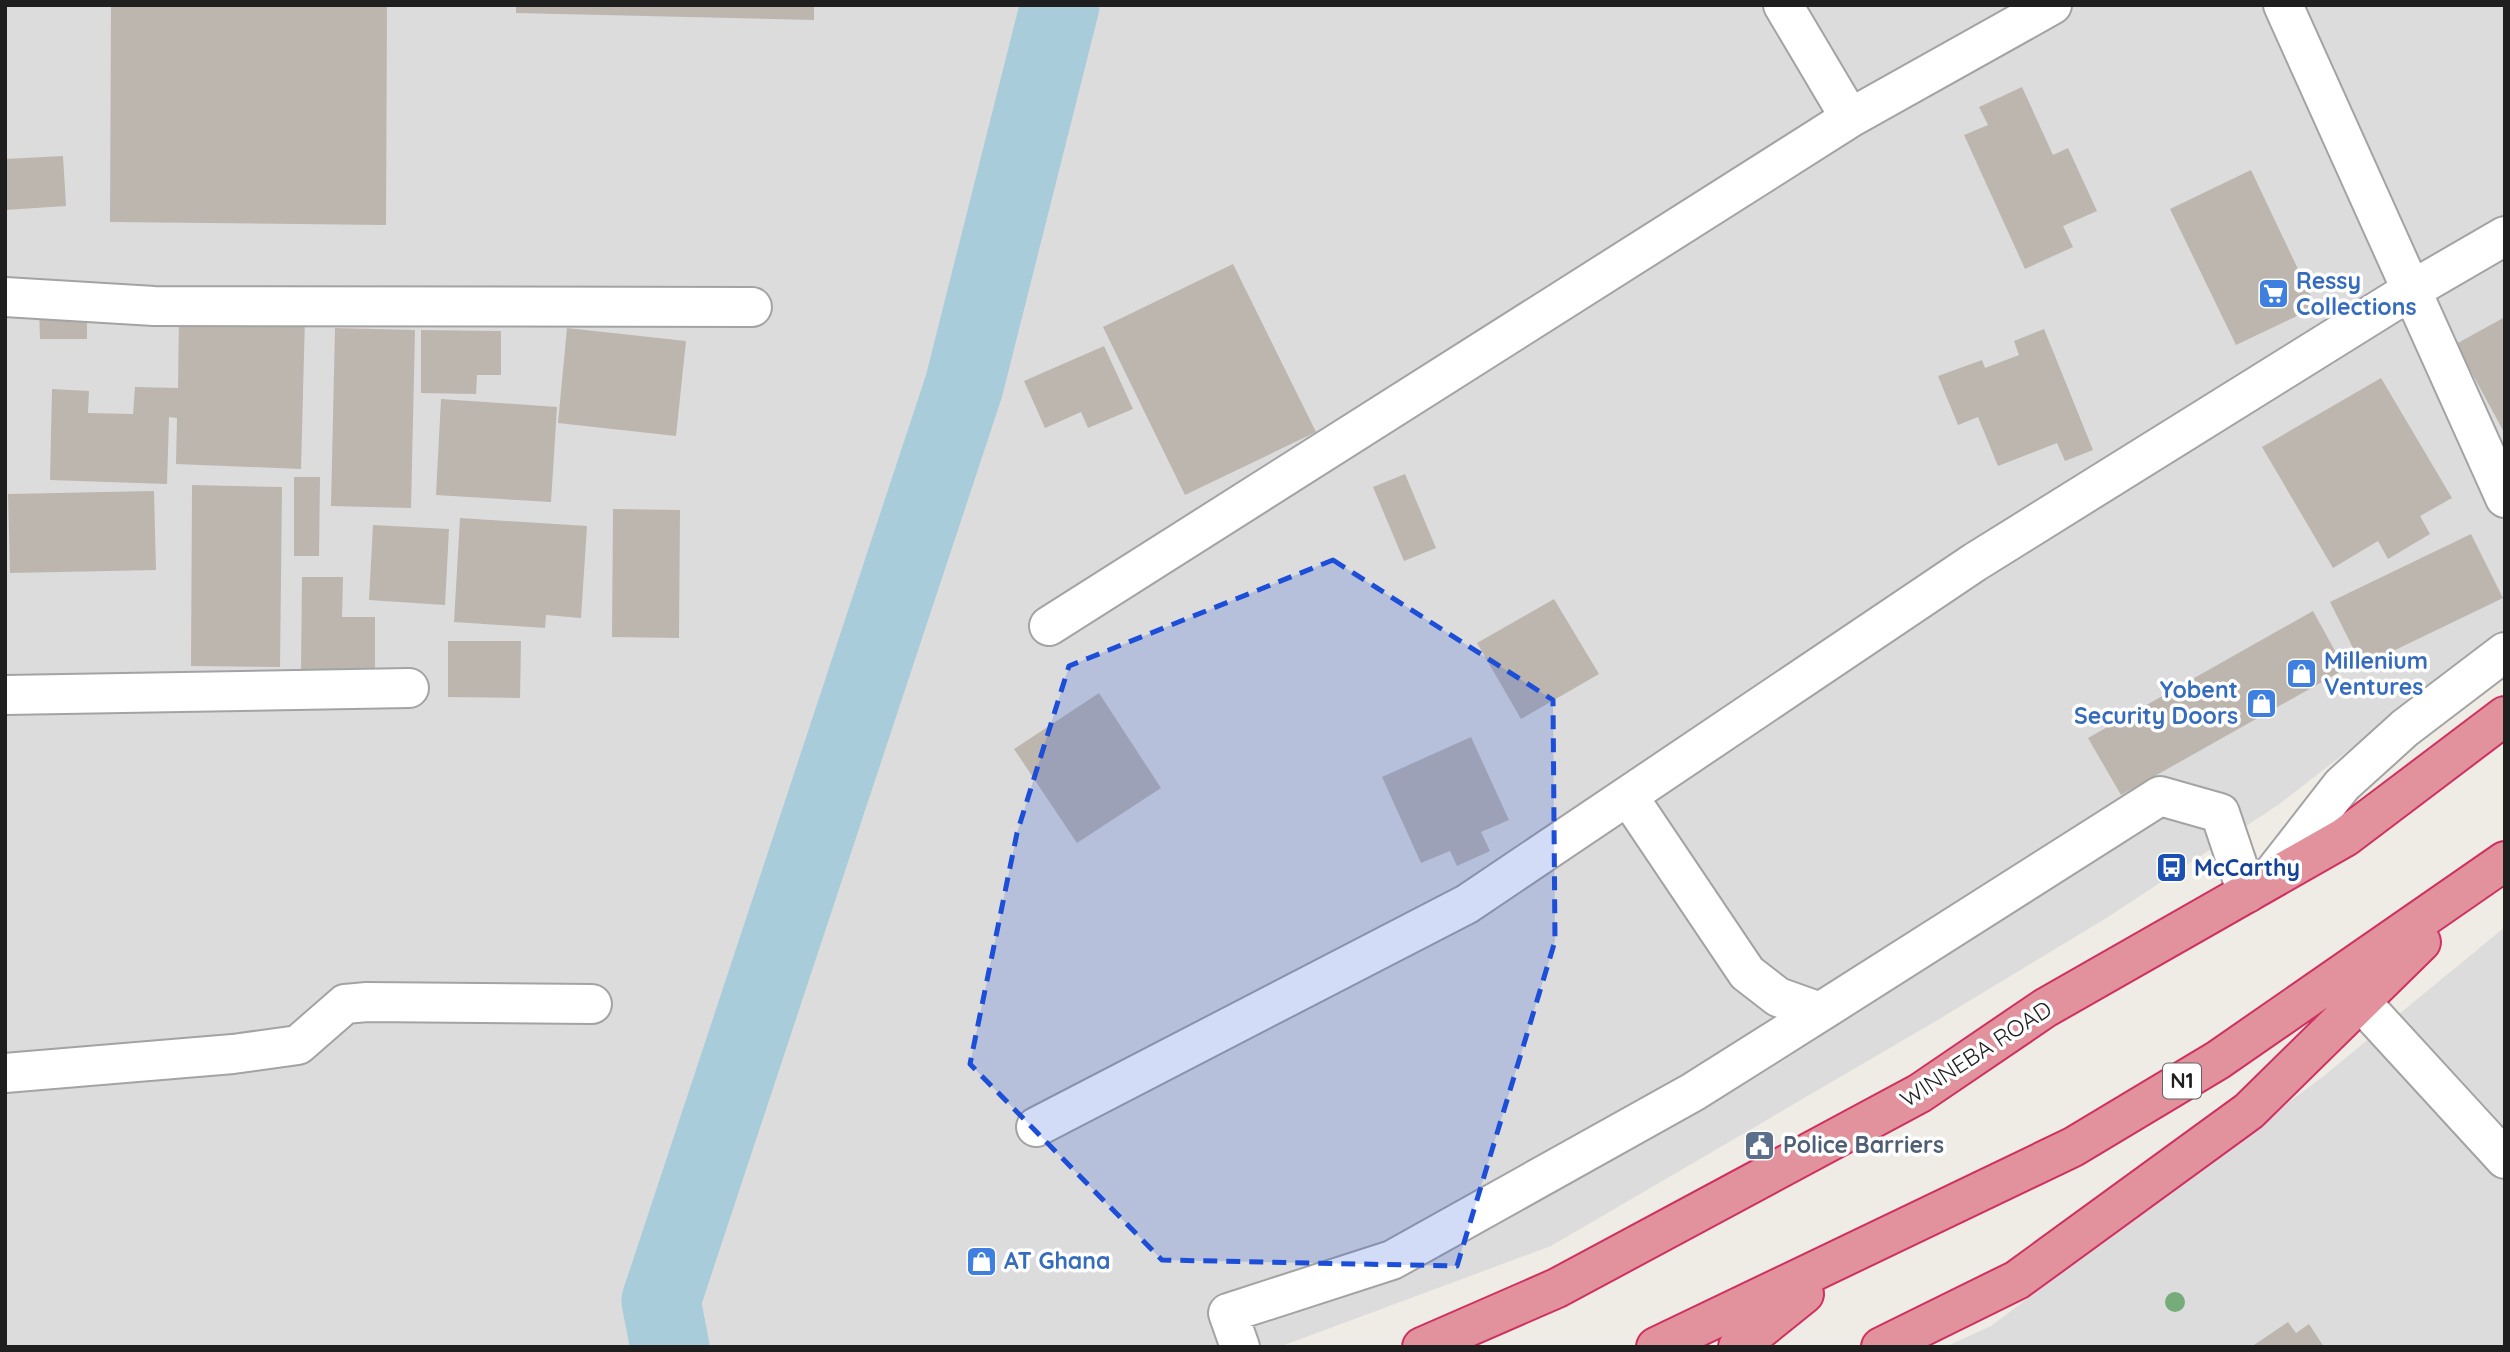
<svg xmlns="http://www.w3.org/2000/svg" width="2510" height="1352" viewBox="0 0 2510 1352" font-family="Quicksand,sans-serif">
  <rect width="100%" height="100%" fill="#efece6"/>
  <path fill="#dddcdc" d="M5 5H2505V629L2278 805 2108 917 1936 1021 1551 1246 1279 1347H5Z
    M2505 927V1347H1945L1991 1326 2325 1075Z"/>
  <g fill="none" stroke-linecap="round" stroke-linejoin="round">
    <path stroke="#a9ccda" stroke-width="79" d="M670 1347 661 1301 964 386 1060 5"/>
  </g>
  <path fill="#bcb6af" d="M111 5H387L386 225 110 222Z
    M516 5H814V20L516 13Z
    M2022 87 2053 155 2068 148 2097 211 2063 226 2073 247 2025 269 1964 135 1988 125 1979 107Z
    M63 156 66 206 5 210V159Z
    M2251 170 2316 307 2236 345 2170 209Z
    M1233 264 1316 432 1185 495 1103 327Z
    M87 304V339H40L39 305Z
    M179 313 305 317 301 469 176 464 177 418 169 417 167 484 50 480 52 389 89 391 88 413 133 414 135 387 178 388Z
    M2505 317V434L2456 344Z
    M335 328 415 330 411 508 331 506Z
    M567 328 686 341 676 436 558 423Z
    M2044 329 2093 450 2065 461 2057 443 1998 466 1978 417 1958 425 1938 376 1982 360 1985 368 2019 355 2014 341Z
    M421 330 501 331V375H477L476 394 421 393Z
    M1104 346 1133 409 1088 428 1081 412 1045 428 1024 381Z
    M2381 378 2452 498 2420 516 2430 534 2388 559 2378 541 2333 568 2262 447Z
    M441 399 557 407 551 502 436 495Z
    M1405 474 1436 548 1404 561 1373 487Z
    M294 477H320L319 556H294Z
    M192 485 282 487 280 667 191 666Z
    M154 491 156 570 10 573 8 494Z
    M613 509 680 510 679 638 612 637Z
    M460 518 587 526 581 618 546 615 545 628 454 622Z
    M373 525 449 529 445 605 369 600Z
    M2471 534 2503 598 2362 666 2330 602Z
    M302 577H343L342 617H375V671L301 670Z
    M1554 599 1599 674 1521 719 1477 643Z
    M2313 611 2345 669 2121 795 2088 738Z
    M448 641H521L520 698 448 697Z
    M1099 693 1161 788 1077 843 1014 749Z
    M1471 737 1509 820 1481 832 1490 851 1457 866 1450 851 1421 863 1382 777Z
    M2288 1322 2296 1333 2309 1324 2324 1347H2251Z"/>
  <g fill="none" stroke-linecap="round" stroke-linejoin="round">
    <defs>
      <path id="minor" d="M1783 5 1850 118
        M2283 5 2505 498
        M5 297 154 306 752 307
        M1049 626 1850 118 2052 5
        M5 695 409 688
        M1628 796 1747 973 1778 997 1820 1012 2160 796 2220 813 2247 893
        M2268 880 2342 785 2405 728 2505 652
        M2361 1002 2505 1159
        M5 1073 233 1054 298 1045 345 1004 367 1002 592 1004
        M1036 1127 1467 904 1975 562 2410 291 2505 236
        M1240 1347 1228 1313 1392 1260 1693 1092 1820 1012"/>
      <path id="highway" d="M1422 1347 1557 1288 1920 1093 2045 1008 2345 837 2505 716
        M1656 1347 2073 1147 2218 1060 2505 861
        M1738 1347 1804 1294
        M1881 1347 2017 1280 2249 1111 2421 942"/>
    </defs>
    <use href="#minor" stroke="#a3a3a3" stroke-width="42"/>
    <use href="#highway" stroke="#d0305f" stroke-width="42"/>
    <use href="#minor" stroke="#fff" stroke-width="38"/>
    <use href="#highway" stroke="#e1929d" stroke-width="38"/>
  </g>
  <circle fill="#76ac79" cx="2175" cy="1302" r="10"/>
  <path fill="#1d4ed8" fill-opacity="0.2" stroke="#1d4ed8" stroke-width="5" stroke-dasharray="14 9" stroke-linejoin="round" d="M1333 560 1553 700 1555 941 1457 1266 1162 1260 970 1064 1017 833 1069 666Z"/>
  <defs>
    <symbol id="supermarket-square" viewBox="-11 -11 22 22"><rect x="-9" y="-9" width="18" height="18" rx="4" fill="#3f7fe0" stroke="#fff"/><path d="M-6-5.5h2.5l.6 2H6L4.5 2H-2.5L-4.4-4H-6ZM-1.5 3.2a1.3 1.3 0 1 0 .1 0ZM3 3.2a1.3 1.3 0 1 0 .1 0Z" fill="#fff"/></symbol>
    <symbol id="shop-square" viewBox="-11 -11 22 22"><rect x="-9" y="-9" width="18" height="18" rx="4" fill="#3f7fe0" stroke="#fff"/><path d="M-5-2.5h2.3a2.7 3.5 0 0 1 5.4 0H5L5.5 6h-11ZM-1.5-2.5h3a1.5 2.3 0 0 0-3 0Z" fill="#fff"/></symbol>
    <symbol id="bus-square" viewBox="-11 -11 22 22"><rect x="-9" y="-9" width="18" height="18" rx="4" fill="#1a4fb4" stroke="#fff"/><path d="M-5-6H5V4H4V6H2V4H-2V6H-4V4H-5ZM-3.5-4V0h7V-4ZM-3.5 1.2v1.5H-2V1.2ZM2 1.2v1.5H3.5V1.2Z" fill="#fff"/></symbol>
    <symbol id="civic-square" viewBox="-11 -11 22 22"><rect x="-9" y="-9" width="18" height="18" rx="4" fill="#5c6f8a" stroke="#fff"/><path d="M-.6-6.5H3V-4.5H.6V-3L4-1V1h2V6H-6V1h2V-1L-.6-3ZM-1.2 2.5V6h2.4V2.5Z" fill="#fff"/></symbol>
  </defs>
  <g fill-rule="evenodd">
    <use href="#supermarket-square" x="2256" y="276" width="35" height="35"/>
    <use href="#shop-square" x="2284" y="656" width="35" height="35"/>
    <use href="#shop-square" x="2244" y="686" width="35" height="35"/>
    <use href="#bus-square" x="2154" y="850" width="35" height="35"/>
    <use href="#civic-square" x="1742" y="1128" width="35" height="35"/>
    <use href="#shop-square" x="964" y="1244" width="35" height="35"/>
  </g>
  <g text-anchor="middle" stroke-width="7" stroke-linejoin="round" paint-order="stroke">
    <rect fill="#fff" stroke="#626262" stroke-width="2" x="2163" y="1063.5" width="38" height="35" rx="5"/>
    <g font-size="21" font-weight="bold" fill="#1f1f1f">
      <text x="2182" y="1088">N1</text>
    </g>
    <g font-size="23" font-weight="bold" fill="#366cbe" stroke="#fff" text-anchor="start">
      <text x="2296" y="289">Ressy<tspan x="2296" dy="26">Collections</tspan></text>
      <text x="2324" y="669">Millenium<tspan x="2324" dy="26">Ventures</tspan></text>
      <text x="2238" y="698" text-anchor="end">Yobent<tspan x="2238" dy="26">Security Doors</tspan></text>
      <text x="1004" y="1269">AT Ghana</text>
    </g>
    <g font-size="23" font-weight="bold" fill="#164399" stroke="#fff" text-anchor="start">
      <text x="2194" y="876">McCarthy</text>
    </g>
    <g font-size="23" fill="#1f1f1f" stroke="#fff">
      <text transform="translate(1976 1054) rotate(-33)" y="8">WINNEBA ROAD</text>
    </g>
    <g font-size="23" font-weight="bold" fill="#4e5e75" stroke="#fff" text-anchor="start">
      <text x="1783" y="1153">Police Barriers</text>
    </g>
  </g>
  <rect width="2510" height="1352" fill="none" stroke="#1f1f1f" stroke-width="14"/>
</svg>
